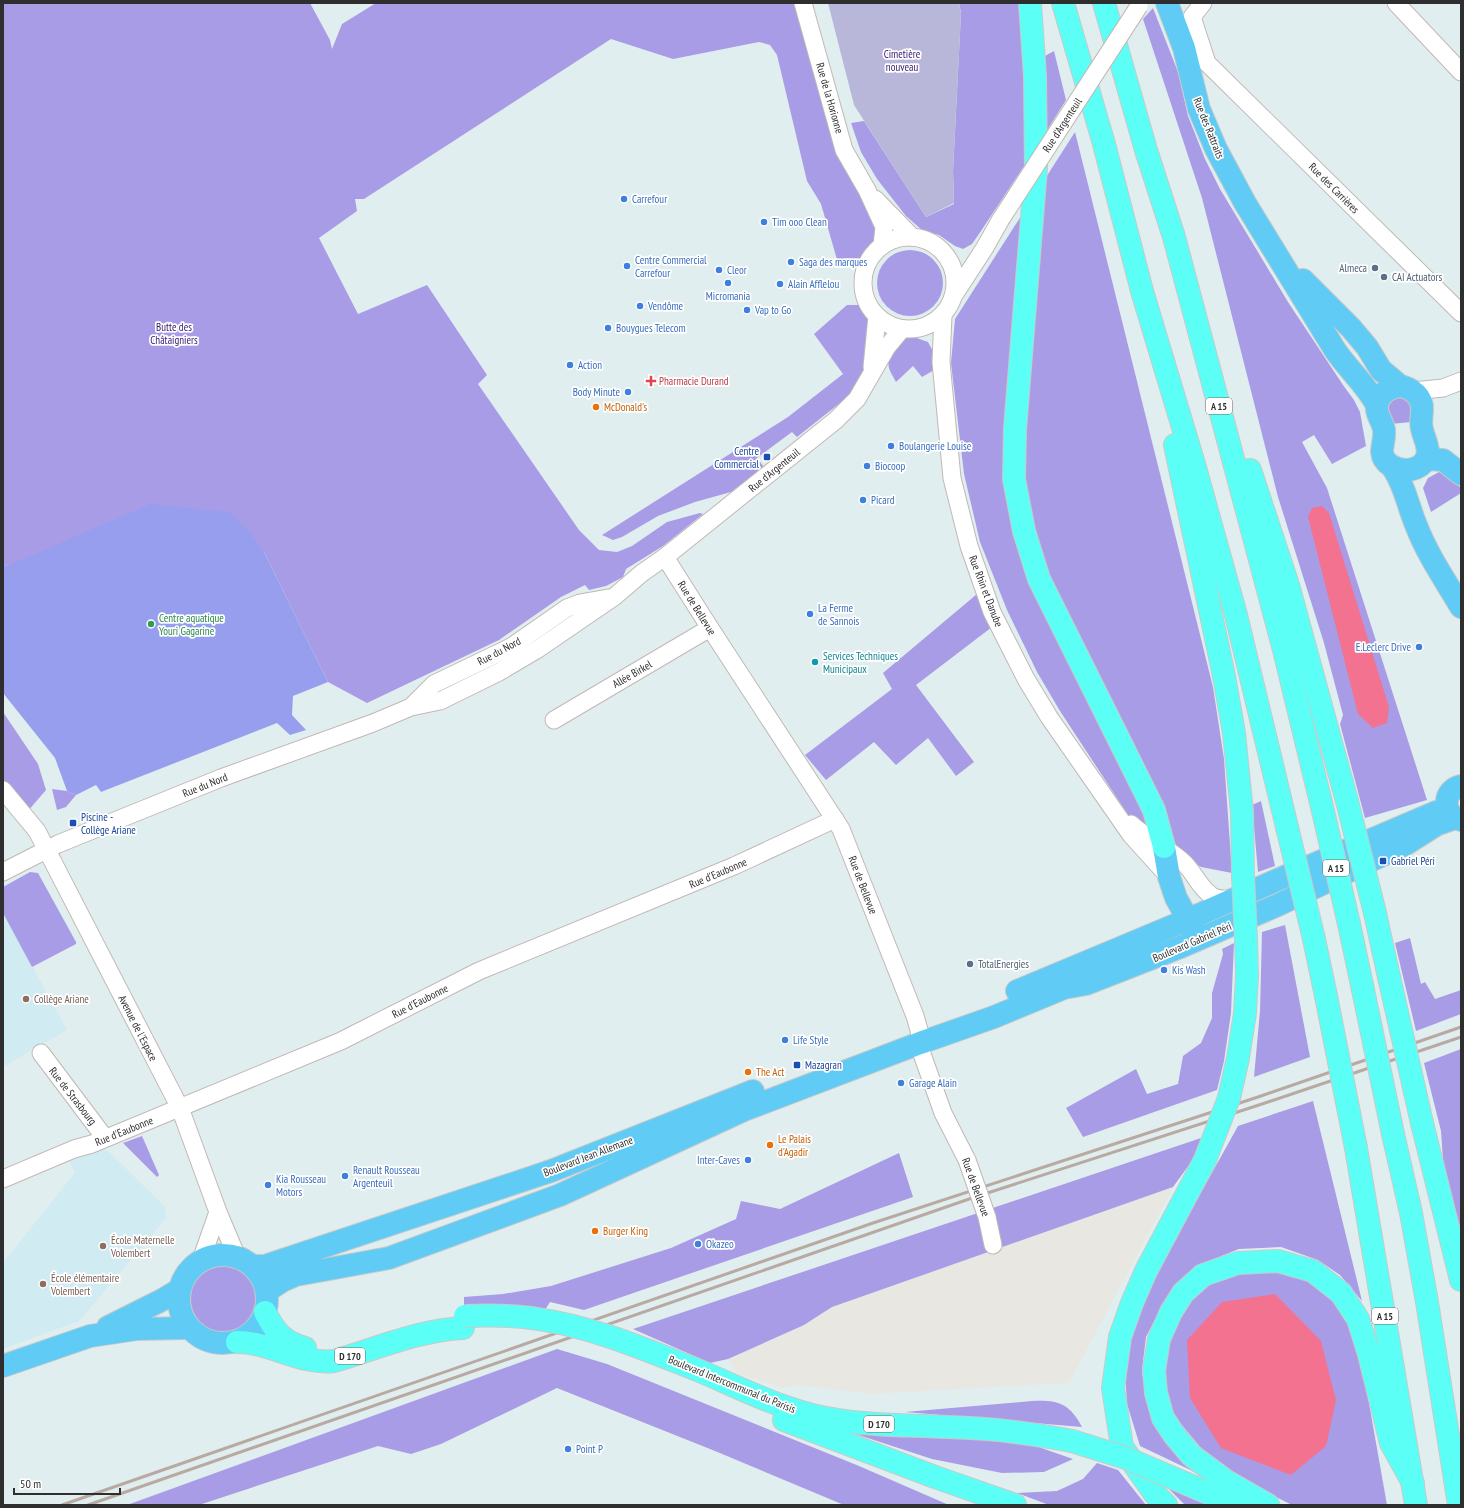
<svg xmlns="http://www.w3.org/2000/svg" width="1464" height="1508" viewBox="0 0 1464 1508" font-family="'PT Sans Narrow',sans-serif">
	<rect width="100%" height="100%" fill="#e1eeef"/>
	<polygon fill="#e8e7e1" points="1173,1187 1069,1383 872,1394 795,1385 782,1388 737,1373 728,1359 804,1325 832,1307"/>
	<g fill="#d0ebf1">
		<polygon points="3,913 67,1030 3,1067"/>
		<polygon points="99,1149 106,1150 113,1156 165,1207 166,1218 79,1321 3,1349 3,1263 75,1173 69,1160"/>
	</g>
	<g fill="#a99ce7">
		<path d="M3 3H310L330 40 332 49 342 24 376 3H798L876 216 879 239C868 255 862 272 838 263L821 204 807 181 777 55 770 45 759 42 673 59 611 39 364 199H355L357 211 319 238 358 314 427 285 487 375 478 384 579 530 599 550 617 552 632 546 667 522 700 513 703 514 663 546 626 569 623 577 606 586 589 590 585 585 561 597 499 640 367 703 328 682 264 552 7 566 3 565Z"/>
		<polygon points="959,3 1020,3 1030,157 981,231 972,244 963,249 955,246 939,235 922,230 906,216 877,179 861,152 851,123 864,121 926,217 954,204 953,171 961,13"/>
		<polygon points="1153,8 1178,72 1188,116 1205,159 1220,189 1288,302 1343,385 1354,400 1360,412 1366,446 1332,464 1314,435 1302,442 1327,488 1427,800 1365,818 1340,724 1343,715 1324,643 1278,497 1202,198 1143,19"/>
		<polygon points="1054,51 1066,100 1044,135 1043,57"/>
		<polygon points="1075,132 1213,687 1224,759 1232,873 1201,867 1132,821 1060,711 1037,672 1007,610 980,542 964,474 951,363 955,319"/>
		<circle cx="910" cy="283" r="33"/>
		<polygon points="847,305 860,305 867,312 873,330 870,351 863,372 854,389 845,399 797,437 792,432 757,458 764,467 731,492 695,502 658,516 622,537 613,540 602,535 788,417 843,374 814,334"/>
		<path d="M911 336 928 342 935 355 936 369 922 377 913 366 896 382C894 378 890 372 889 368 886 352 898 341 911 336Z"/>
		<polygon points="1400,397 1411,401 1412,422 1390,424 1387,407 1391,401"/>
		<path d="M1439 472C1448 476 1461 481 1461 493L1431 512 1423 488 1428 478Z"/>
		<polygon points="977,594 992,627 916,685 974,762 956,776 928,738 896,765 874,742 826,780 805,755 892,689 883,673"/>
		<polygon points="3,712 38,764 46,790 27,812 3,781"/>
		<polygon points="52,789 67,791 76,795 66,807 57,810"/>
		<polygon points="1261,801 1275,866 1258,872 1252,805"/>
		<polygon points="30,872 38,873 76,942 76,944 32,967 3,913 3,887"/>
		<polygon points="1285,925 1310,1057 1254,1077 1260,1011 1262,932"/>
		<polygon points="1410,938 1421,984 1425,982 1435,999 1461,990 1461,1014 1416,1031 1395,943"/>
		<polygon points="1234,943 1231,1013 1224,1061 1217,1090 1083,1137 1066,1108 1136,1069 1147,1094 1178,1084 1183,1056 1201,1043 1212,1018 1212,993 1223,954 1222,949"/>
		<polygon points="1461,1049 1461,1240 1443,1160 1441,1131 1424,1063"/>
		<polygon points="1313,1101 1362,1301 1340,1275 1318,1260 1281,1247 1239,1249 1199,1265 1161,1308 1146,1337 1142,1370 1146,1400 1156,1423 1201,1475 1140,1446 1127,1404 1125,1371 1128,1339 1155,1275 1238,1126"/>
		<polygon points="142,1136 159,1175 157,1177 123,1143"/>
		<polygon points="1201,1138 1192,1161 1173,1187 832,1307 804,1325 728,1359 710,1363 633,1329"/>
		<polygon points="899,1153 913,1197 584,1310 550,1302 543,1313 464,1310 464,1297 503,1294 551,1286 671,1248 736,1219 741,1201 780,1209"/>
		<circle cx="222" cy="1299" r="36"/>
		<polygon points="1269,1268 1298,1275 1327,1291 1341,1308 1358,1341 1387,1505 1292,1505 1234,1476 1201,1448 1175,1417 1164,1385 1166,1350 1175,1315 1201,1290 1229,1274"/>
		<polygon points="557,1349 607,1364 859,1466 949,1505 844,1505 715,1451 557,1388 441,1444 411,1454 378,1446 199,1505 127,1505"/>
		<path d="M1032 1401C1058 1400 1069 1403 1082 1427L905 1412Z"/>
		<polygon points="834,1427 1030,1444 1073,1459 1044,1472 1002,1473 932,1459"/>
		<polygon points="1097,1463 1118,1470 1146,1505 1049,1505 1017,1493 1057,1491 1083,1479"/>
		<polygon points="1163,1483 1219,1505 1185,1505"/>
	</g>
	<polygon fill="#b8b7da" points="828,3 959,3 961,13 953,171 954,203 926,217 854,105"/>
	<polygon fill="#989eee" points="150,504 229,512 249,531 264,552 328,682 293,696 292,715 306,730 290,735 277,723 101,792 96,785 76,795 67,791 55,758 3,693 3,565 7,566"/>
	<g fill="#f3728f">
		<polygon points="1322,506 1329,513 1389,707 1387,723 1373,728 1358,714 1308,517 1312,508"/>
		<polygon points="1275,1294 1321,1341 1336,1400 1326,1446 1291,1475 1221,1448 1190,1398 1187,1340 1222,1302"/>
	</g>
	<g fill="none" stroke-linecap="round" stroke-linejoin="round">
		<g stroke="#c1b8b4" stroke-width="19">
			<g id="minor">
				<polyline points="803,3 844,150 867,190 884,227 882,246"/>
				<polyline points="1203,3 1192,17 1207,63 1461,313"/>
				<polyline points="1396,3 1461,72"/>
				<polyline points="875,199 912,237"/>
				<circle cx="909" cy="283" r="46"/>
				<polyline points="954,295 984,249 1001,219"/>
				<polyline points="943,315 941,362 952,478 969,546 992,612 1026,679 1049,717 1131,835 1169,877"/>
				<polyline points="872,367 877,316"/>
				<polyline points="1413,391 1443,388 1461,381"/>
				<polyline points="665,557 710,628 841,829 915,1016 919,1030 922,1054 943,1113 967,1160"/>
				<polyline points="411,707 434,684 511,647 567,608 580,603 608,598"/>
				<polyline points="554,720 710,628"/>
				<polyline points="3,790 37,831 180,1108 218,1212 237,1257"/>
				<path d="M1131 824C1146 838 1166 847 1182 861 1194 871 1199 888 1212 896 1218 900 1226 899 1233 899"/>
				<polyline points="3,872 58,844 221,778 373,723 411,707 440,701 499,672 538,649 614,597 642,573 665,557 836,420 857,399 887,347 902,329"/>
				<polyline points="41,1053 105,1138"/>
				<polyline points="3,1179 74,1149 92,1144 341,1041 479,971 734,866 835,819"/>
				<polyline points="987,1217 993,1245"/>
				<polyline points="201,1260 218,1212"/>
			</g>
		</g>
		<g stroke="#c9c9c9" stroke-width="24">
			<g id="major">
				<path d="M1167 3 1184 48 1199 109 1216 149 1245 203 1335 350C1348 369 1366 385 1377 405"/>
				<polyline points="1303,280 1351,328 1367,347 1381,370 1400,386"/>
				<path d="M1400 386C1412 388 1423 397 1422 410 1422 417 1420 422 1422 429 1423 435 1426 440 1427 446 1431 460 1420 469 1407 470 1396 470 1383 464 1382 452 1382 445 1385 438 1384 430 1383 423 1378 417 1377 410 1375 397 1388 387 1400 386Z"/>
				<polyline points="1426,459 1443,460 1461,474"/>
				<path d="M1393 468C1405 486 1408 506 1416 525 1427 554 1445 580 1461 607"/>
				<path d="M1461 786C1442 790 1442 816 1461 820"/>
				<polyline points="1164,847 1169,877 1176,898 1195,932"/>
				<polyline points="1017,991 1187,920 1277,880 1436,812"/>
				<circle cx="223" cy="1299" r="44"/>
				<polyline points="253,1266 265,1266 551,1171 753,1091"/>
				<polyline points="267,1291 282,1281 296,1275 389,1258 560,1195 744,1110 920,1043 994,1017 1064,988 1086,984 1183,946 1278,905 1406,844 1436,825 1455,818"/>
				<polyline points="108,1327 162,1300 179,1290"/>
				<polyline points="3,1366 90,1336 137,1329 189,1328"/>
			</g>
		</g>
		<g stroke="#c9c9c9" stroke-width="24">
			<g id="highway">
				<polyline points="1030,3 1035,76 1036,168 1015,429 1014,479 1024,531 1039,579 1154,810 1164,847"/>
				<polyline points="1063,3 1104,144 1142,291 1194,464 1236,615 1287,827"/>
				<polyline points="1104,3 1146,150 1174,237 1284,650 1323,811"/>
				<polyline points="1175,445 1224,676 1234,733 1242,812 1243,876"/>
				<polyline points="1250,470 1288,585 1347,801"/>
				<polyline points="1375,913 1389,977"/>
				<polyline points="1349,924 1362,985"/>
				<polyline points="1314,939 1326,996"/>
				<polyline points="1238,1058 1245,1013 1247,976 1246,939"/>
				<polyline points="1422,1123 1461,1280"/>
				<polyline points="1393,1134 1411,1213 1427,1302 1459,1505"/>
				<polyline points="1356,1148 1416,1505"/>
				<path d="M265 1312C275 1332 283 1342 305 1348"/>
				<path d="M237 1342C271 1342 300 1365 334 1361 376 1349 419 1330 463 1328"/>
				<path d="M695 1369C741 1388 787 1413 837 1420 874 1426 911 1425 948 1427 990 1428 1031 1433 1072 1441"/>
				<polyline points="784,1420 935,1477 1015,1505"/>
				<polyline points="1187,1484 1236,1505"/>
				<polyline points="1166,1505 1155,1494 1122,1447 1113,1388 1120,1337 1132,1303 1146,1271 1205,1160"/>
				<polyline points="1268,1505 1226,1481 1191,1455 1175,1436 1163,1418 1156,1393 1154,1370 1159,1339 1171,1312 1183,1293 1203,1275 1238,1263 1278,1261 1313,1271 1341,1293 1358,1319 1369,1354 1391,1443 1413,1483"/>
			</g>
		</g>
		<use href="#minor" stroke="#fff" stroke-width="17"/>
		<use href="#major" stroke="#60ccf5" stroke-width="22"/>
		<use href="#highway" stroke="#5cfff6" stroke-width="22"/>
		<g stroke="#b8aaa2" stroke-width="3">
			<polyline points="62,1505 873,1223 1258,1097 1461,1027"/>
			<polyline points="88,1505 972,1198 1259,1105 1461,1037"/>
		</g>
		<g stroke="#c1b8b4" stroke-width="19" stroke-linecap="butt">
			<g id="minor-bridge">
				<polyline points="1001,219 1139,6"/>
				<polyline points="967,1160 987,1217"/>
			</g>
		</g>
		<g stroke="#c9c9c9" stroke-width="24" stroke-linecap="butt">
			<g id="highway-bridge">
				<polyline points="1347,801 1375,913"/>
				<polyline points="1323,811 1349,924"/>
				<polyline points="1287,827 1314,939"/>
				<polyline points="1243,876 1246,939"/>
				<polyline points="1389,977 1422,1123"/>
				<polyline points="1362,985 1393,1134"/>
				<polyline points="1326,996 1356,1148"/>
				<polyline points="1205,1160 1229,1098 1238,1058"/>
				<path d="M465 1316C490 1315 514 1315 538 1319 593 1327 644 1349 695 1369"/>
				<polyline points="1072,1441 1126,1458 1187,1484"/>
			</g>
		</g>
		<use href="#minor-bridge" stroke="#fff" stroke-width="17"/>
		<use href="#highway-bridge" stroke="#5cfff6" stroke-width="22"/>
	</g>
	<g fill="#3f7fe0" stroke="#fff" stroke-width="1.5">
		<circle cx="624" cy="199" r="4"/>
		<circle cx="764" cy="222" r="4"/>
		<circle cx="791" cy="262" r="4"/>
		<circle cx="627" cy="266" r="4"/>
		<circle cx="719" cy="270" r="4"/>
		<circle cx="728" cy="283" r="4"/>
		<circle cx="780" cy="284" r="4"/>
		<circle cx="640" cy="306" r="4"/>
		<circle cx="747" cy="310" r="4"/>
		<circle cx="608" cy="328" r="4"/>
		<circle cx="570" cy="365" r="4"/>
		<circle cx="628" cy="392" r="4"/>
		<circle cx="891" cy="446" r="4"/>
		<circle cx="867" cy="466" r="4"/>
		<circle cx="863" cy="500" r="4"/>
		<circle cx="810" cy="614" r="4"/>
		<circle cx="1419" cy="647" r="4"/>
		<circle cx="1164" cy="970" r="4"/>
		<circle cx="785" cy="1040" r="4"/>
		<circle cx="901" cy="1083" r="4"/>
		<circle cx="748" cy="1160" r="4"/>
		<circle cx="345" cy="1176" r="4"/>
		<circle cx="268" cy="1185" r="4"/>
		<circle cx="698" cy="1244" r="4"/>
		<circle cx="568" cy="1449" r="4"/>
	</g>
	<g fill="#5c6f8a" stroke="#fff" stroke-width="1.5">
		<circle cx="1375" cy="268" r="4"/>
		<circle cx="1384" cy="277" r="4"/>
		<circle cx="970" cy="964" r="4"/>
	</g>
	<path fill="#e0444e" stroke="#fff" stroke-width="1.5" d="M649 375h4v4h4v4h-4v4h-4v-4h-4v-4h4z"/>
	<g fill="#e8710a" stroke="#fff" stroke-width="1.5">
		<circle cx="596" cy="407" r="4"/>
		<circle cx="748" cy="1072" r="4"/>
		<circle cx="770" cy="1145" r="4"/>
		<circle cx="595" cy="1231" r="4"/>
	</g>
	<g fill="#1a4fb4" stroke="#fff" stroke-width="1.5">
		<rect x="763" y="453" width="8" height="8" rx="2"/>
		<rect x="69" y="819" width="8" height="8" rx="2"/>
		<rect x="1379" y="857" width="8" height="8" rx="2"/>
		<rect x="793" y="1061" width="8" height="8" rx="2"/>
	</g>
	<circle fill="#2e9e5b" stroke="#fff" stroke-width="1.5" cx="151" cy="624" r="4"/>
	<circle fill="#0f9aa8" stroke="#fff" stroke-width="1.5" cx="815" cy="662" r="4"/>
	<g fill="#8d6e63" stroke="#fff" stroke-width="1.5">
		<circle cx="26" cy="999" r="4"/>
		<circle cx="103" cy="1246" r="4"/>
		<circle cx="43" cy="1284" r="4"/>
	</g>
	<g text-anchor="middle" stroke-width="3.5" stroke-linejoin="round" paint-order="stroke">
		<g fill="#fff" stroke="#6d6d6d" stroke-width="1">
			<rect x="1206" y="398" width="26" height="16" rx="3"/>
			<rect x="1323" y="860" width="26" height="16" rx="3"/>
			<rect x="1372" y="1308" width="26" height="16" rx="3"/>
			<rect x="335" y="1348" width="30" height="16" rx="3"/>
			<rect x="864" y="1416" width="30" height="16" rx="3"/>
		</g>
		<g font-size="10" font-weight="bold" fill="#2e2e2e">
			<text x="1219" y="410">A 15</text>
			<text x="1336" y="872">A 15</text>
			<text x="1385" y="1320">A 15</text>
			<text x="350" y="1360">D 170</text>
			<text x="879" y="1428">D 170</text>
		</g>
		<g font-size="11" fill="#331970" stroke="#fff">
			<text x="902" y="58">Cimetière<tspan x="902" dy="13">nouveau</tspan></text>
			<text x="174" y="331">Butte des<tspan x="174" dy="13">Châtaigniers</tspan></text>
		</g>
		<g font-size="11" fill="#2e2e2e" stroke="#fff">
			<text transform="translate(830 98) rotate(74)" y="4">Rue de la Horionne</text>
			<text transform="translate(1062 125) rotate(-57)" y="4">Rue d'Argenteuil</text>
			<text transform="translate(1209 128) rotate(68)" y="4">Rue des Rattraits</text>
			<text transform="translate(1334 188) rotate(45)" y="4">Rue des Carrières</text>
			<text transform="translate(774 470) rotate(-39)" y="4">Rue d'Argenteuil</text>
			<text transform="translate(986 591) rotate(69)" y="4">Rue Rhin et Danube</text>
			<text transform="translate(697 608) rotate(58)" y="4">Rue de Bellevue</text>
			<text transform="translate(499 651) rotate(-28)" y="4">Rue du Nord</text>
			<text transform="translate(632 674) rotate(-30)" y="4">Allée Birkel</text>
			<text transform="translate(205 785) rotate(-22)" y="4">Rue du Nord</text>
			<text transform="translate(718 873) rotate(-23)" y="4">Rue d'Eaubonne</text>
			<text transform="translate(863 885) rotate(69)" y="4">Rue de Bellevue</text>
			<text transform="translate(1192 942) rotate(-23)" y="4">Boulevard Gabriel Péri</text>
			<text transform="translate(420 1001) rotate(-27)" y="4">Rue d'Eaubonne</text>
			<text transform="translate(138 1028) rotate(63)" y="4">Avenue de l'Espace</text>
			<text transform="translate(73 1096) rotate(52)" y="4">Rue de Strasbourg</text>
			<text transform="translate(124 1131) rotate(-22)" y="4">Rue d'Eaubonne</text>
			<text transform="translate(588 1156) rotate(-21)" y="4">Boulevard Jean Allemane</text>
			<text transform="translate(976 1187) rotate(70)" y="4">Rue de Bellevue</text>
			<text transform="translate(732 1384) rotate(22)" y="4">Boulevard Intercommunal du Parisis</text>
		</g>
		<g font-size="11" fill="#366cbe" stroke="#fff" text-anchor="start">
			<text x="632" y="203">Carrefour</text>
			<text x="772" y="226">Tim ooo Clean</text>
			<text x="635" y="264">Centre Commercial<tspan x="635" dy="13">Carrefour</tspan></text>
			<text x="799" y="266">Saga des marques</text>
			<text x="727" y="274">Cleor</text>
			<text x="788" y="288">Alain Afflelou</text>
			<text x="728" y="300" text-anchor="middle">Micromania</text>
			<text x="648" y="310">Vendôme</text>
			<text x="755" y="314">Vap to Go</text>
			<text x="616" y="332">Bouygues Telecom</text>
			<text x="578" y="369">Action</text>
			<text x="620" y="396" text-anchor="end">Body Minute</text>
			<text x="899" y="450">Boulangerie Louise</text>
			<text x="875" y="470">Biocoop</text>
			<text x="871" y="504">Picard</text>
			<text x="818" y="612">La Ferme<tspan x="818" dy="13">de Sannois</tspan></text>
			<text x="1411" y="651" text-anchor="end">E.Leclerc Drive</text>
			<text x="1172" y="974">Kis Wash</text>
			<text x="793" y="1044">Life Style</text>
			<text x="909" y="1087">Garage Alain</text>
			<text x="740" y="1164" text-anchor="end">Inter-Caves</text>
			<text x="353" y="1174">Renault Rousseau<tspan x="353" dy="13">Argenteuil</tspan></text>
			<text x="276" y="1183">Kia Rousseau<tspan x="276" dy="13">Motors</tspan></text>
			<text x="706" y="1248">Okazeo</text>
			<text x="576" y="1453">Point P</text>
		</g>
		<g font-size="11" fill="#4e5e75" stroke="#fff" text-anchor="start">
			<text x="1367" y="272" text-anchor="end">Almeca</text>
			<text x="1392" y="281">CAI Actuators</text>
			<text x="978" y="968">TotalEnergies</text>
		</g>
		<g font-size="11" fill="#be3a42" stroke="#fff" text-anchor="start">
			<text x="659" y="385">Pharmacie Durand</text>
		</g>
		<g font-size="11" fill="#c56008" stroke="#fff" text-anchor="start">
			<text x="604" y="411">McDonald's</text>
			<text x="756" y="1076">The Act</text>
			<text x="778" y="1143">Le Palais<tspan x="778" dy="13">d'Agadir</tspan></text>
			<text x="603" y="1235">Burger King</text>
		</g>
		<g font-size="11" fill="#164399" stroke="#fff" text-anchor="start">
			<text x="759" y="455" text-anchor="end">Centre<tspan x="759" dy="13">Commercial</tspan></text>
			<text x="81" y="821">Piscine -<tspan x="81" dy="13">Collège Ariane</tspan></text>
			<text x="1391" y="865">Gabriel Péri</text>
			<text x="805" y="1069">Mazagran</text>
		</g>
		<g font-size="11" fill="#27864d" stroke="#fff" text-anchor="start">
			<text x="159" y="622">Centre aquatique<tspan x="159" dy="13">Youri Gagarine</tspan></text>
		</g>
		<g font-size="11" fill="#0d838f" stroke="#fff" text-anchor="start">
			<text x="823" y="660">Services Techniques<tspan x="823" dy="13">Municipaux</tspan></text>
		</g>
		<g font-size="11" fill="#785e54" stroke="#fff" text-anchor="start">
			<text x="34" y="1003">Collège Ariane</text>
			<text x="111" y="1244">École Maternelle<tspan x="111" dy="13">Volembert</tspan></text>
			<text x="51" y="1282">École élémentaire<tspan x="51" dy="13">Volembert</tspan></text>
		</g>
	</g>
	<rect width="1464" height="1508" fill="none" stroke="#2e2e2e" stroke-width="8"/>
	<path d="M14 1488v6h106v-6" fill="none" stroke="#2e2e2e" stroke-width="2"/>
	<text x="20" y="1488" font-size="12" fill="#2e2e2e" stroke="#ffffff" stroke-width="3" paint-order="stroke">50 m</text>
</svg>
